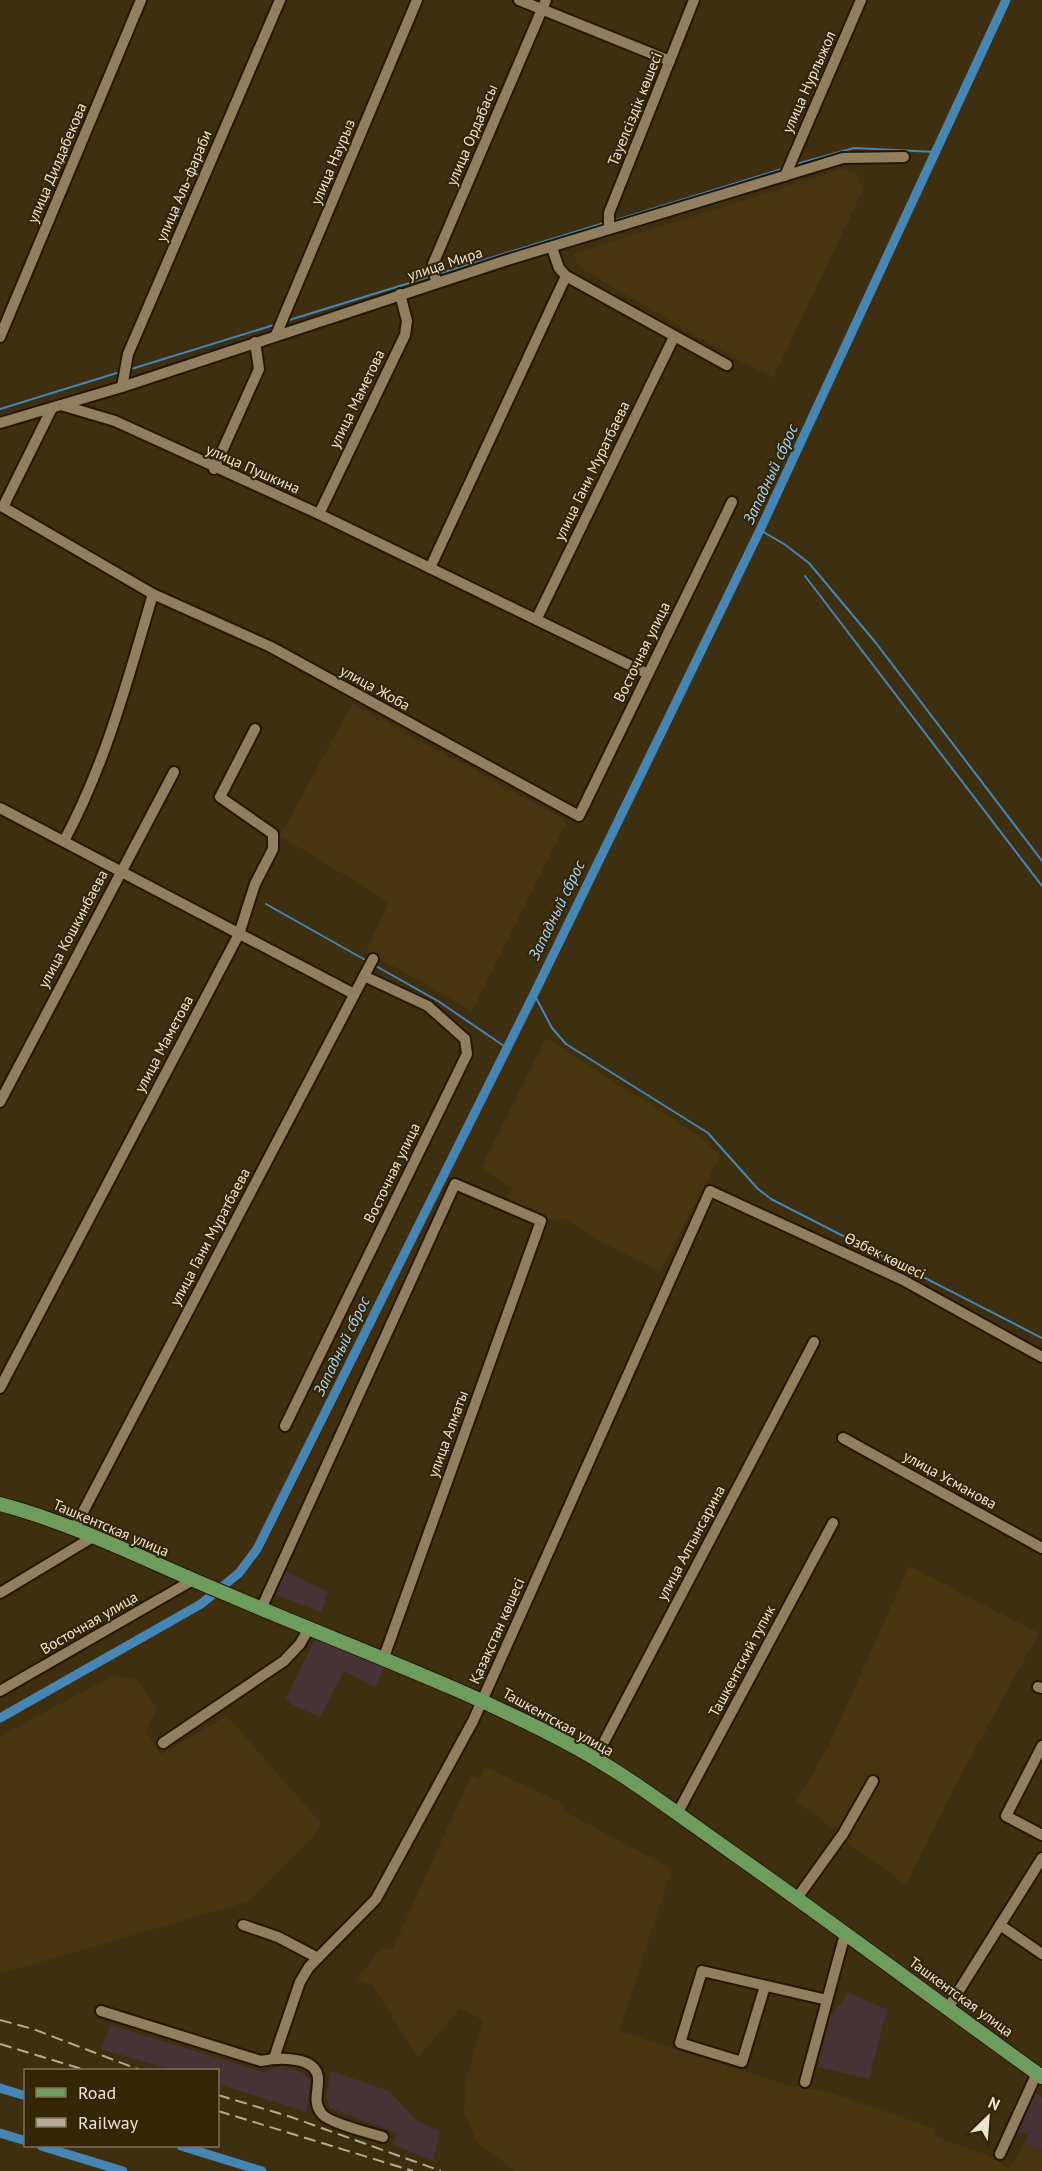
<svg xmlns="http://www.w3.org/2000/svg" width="1042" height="2171" viewBox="0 0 1042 2171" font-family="'PT Sans',sans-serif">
	<rect width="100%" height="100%" fill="#3e2f11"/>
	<g fill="#473335">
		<polygon points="282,1570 328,1592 321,1612 272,1593"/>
		<polygon points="316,1636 385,1666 375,1687 344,1671 320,1717 294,1706 286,1698"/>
		<polygon points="849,1992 887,2010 869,2079 818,2067 830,2017"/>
		<polygon points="110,2025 263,2072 282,2066 303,2073 310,2080 307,2112 218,2084 218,2070 172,2070 101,2049"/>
		<polygon points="331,2071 389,2091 418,2122 440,2131 433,2161 392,2144 397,2133 330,2108 326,2097"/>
		<polygon points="1035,2092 1042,2097 1042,2152 1024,2143 1028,2134 1018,2132"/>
	</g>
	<g fill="#48340e">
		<polygon points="843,169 857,173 863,190 773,378 736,359 580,268 573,254"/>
		<polygon points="352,704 567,821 472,1011 366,951 389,902 280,836"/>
		<polygon points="546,1038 702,1138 720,1156 660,1271 596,1239 566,1219 552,1220 506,1197 512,1188 481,1168"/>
		<polygon points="909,1566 1039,1633 956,1784 906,1885 845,1841 880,1778 871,1773 837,1831 796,1802 829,1745"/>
		<polygon points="112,1676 137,1678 157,1708 146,1731 161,1754 227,1716 321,1823 311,1839 250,1901 0,1974 0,1736"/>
		<polygon points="485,1767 565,1804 562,1810 672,1869 619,2031 791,2086 825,2091 936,2129 934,2136 990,2156 1009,2169 1024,2143 1042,2152 1042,2171 515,2171 477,2143 464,2112 466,2080 483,2020 460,2009 418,2057 372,1985 357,1979 382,1947 392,1950 471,1776 479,1780"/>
	</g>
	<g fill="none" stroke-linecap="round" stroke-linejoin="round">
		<g stroke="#4686b5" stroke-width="2">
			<polyline points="793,165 854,148 935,152"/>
			<polyline points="613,221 785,168"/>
			<polyline points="438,274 604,223"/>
			<polyline points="286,321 432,276"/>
			<polyline points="128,370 277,324"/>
			<polyline points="0,409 120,372"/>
			<polyline points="760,530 784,544 809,563 876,643 1042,861"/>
			<polyline points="805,576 1042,886"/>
			<polyline points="266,904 367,961"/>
			<polyline points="374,965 438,1001 507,1048"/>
			<polyline points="534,994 552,1028 566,1044 708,1133 758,1189 771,1199 1042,1338"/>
		</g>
		<g stroke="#4686b5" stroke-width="9">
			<polyline points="0,1718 201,1604 239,1573 257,1549 534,994 760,530 1006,0"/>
			<polyline points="0,2088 26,2096"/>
			<polyline points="0,2133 26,2141"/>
			<polyline points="41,2146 123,2171"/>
			<polyline points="181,2146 262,2171"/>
		</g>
		<g stroke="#251600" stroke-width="14">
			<g id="minor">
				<polyline points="519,0 670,61"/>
				<polyline points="785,176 861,0"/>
				<polyline points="609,229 609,213 694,0"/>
				<polyline points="552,248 559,268 566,276 727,365"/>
				<polyline points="436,283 433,264 546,0"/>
				<polyline points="276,335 417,0"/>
				<polyline points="0,337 141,0"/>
				<polyline points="122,387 128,354 280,0"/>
				<polyline points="61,405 115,421 319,514 648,674"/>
				<polyline points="52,408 3,507 153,594 271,647 579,816 732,502"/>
				<polyline points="0,423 122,387 504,261 843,158 904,157"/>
				<polyline points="214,469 259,369 255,342"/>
				<polyline points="319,514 405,335 407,321 400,294"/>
				<polyline points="430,568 566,276"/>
				<polyline points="537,618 674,337"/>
				<polyline points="0,808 354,994"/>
				<path d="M64 841C106 763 128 679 153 594"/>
				<polyline points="0,1102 174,772"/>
				<polyline points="0,1388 239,934 255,884 273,849 273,834 220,797 255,729"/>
				<polyline points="285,1426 467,1054 465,1039 428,1006 364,976"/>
				<polyline points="843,1438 1042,1548"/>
				<polyline points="74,1529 373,959"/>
				<polyline points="0,1593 93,1537"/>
				<polyline points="261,1609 455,1184 541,1221 384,1657"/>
				<polyline points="1038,1687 1042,1688"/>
				<polyline points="0,1691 193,1580"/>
				<polyline points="163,1743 284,1661 300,1644 309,1628"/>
				<polyline points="1042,1746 1006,1816 1042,1835"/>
				<polyline points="595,1759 814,1342"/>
				<polyline points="677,1814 833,1523"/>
				<polyline points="797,1898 843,1834 873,1781"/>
				<polyline points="243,1925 278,1937 318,1958"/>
				<polyline points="1000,1925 1042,1954"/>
				<polyline points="765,1986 742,2062 680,2043 702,1971 827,2000"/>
				<polyline points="948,2008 1042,1858"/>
				<path d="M101 2011 261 2061C276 2058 316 2055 318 2078 319 2091 312 2102 322 2114 329 2123 370 2133 383 2137"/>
				<polyline points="274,2058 300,1982 309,1967 376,1899 473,1721 710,1191 903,1280 1042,1357"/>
				<polyline points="805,2082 845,1934"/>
				<polyline points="1000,2154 1037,2073"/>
			</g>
		</g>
		<g stroke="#251600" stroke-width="16">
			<path id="major" d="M0 1504C79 1525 153 1564 229 1595 345 1645 464 1687 575 1747 630 1777 680 1816 730 1851 835 1925 938 2002 1042 2077"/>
		</g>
		<use href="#minor" stroke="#917f60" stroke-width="10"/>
		<use href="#major" stroke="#6e9c5d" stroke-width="14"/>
		<g stroke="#b6ab97" stroke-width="2" stroke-dasharray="12 6" stroke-linecap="butt">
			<polyline points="0,2020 33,2029 140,2070"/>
			<polyline points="0,2044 85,2070"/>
			<polyline points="218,2095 291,2117 441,2171"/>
			<polyline points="218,2111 413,2171"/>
		</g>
	</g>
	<g text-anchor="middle" stroke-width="4.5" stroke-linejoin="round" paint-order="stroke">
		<g font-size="15" fill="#ede3d3" stroke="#342506">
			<text transform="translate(809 82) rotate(-66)" y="5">улица Нурлыжол</text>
			<text transform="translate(635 109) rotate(-68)" y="5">Тауелсіздік көшесі</text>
			<text transform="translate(472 135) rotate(-67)" y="5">улица Ордабасы</text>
			<text transform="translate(333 162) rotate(-67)" y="5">улица Наурыз</text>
			<text transform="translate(57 163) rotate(-67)" y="5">улица Дилдабекова</text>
			<text transform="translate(184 186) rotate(-67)" y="5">улица Аль-фараби</text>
			<text transform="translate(445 264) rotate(-18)" y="5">улица Мира</text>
			<text transform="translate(357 399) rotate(-64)" y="5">улица Маметова</text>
			<text transform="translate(253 469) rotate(24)" y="5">улица Пушкина</text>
			<text transform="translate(592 471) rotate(-64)" y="5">улица Гани Муратбаева</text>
			<text transform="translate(642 652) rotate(-64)" y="5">Восточная улица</text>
			<text transform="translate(375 688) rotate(29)" y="5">улица Жоба</text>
			<text transform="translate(73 929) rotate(-62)" y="5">улица Кошкинбаева</text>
			<text transform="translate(164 1044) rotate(-62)" y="5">улица Маметова</text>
			<text transform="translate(392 1173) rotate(-64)" y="5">Восточная улица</text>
			<text transform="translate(210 1237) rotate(-62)" y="5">улица Гани Муратбаева</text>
			<text transform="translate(885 1256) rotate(26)" y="5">Өзбек көшесі</text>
			<text transform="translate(448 1434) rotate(-70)" y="5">улица Алматы</text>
			<text transform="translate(950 1480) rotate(29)" y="5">улица Усманова</text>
			<text transform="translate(111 1528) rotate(23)" y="5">Ташкентская улица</text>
			<text transform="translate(691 1543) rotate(-62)" y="5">улица Алтынсарина</text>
			<text transform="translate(89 1623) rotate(-30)" y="5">Восточная улица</text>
			<text transform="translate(497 1631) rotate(-66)" y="5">Қазақстан көшесі</text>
			<text transform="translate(742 1661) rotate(-62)" y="5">Ташкентский тупик</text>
			<text transform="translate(558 1722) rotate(29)" y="5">Ташкентская улица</text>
			<text transform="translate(961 1997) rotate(36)" y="5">Ташкентская улица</text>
		</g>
		<g font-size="16" font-style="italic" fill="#a4d7fe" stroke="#342506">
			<text transform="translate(770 474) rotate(-65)" y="6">Западный сброс</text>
			<text transform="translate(556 910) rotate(-64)" y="6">Западный сброс</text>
			<text transform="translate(341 1346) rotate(-64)" y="6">Западный сброс</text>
		</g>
	</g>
	<rect x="24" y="2069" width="195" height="78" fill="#342506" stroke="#7e7158" stroke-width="1.5"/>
	<rect x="36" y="2088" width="30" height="9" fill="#6e9c5d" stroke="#7e7158" stroke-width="1.5"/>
	<text x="78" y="2099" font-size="18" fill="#ede3d3">Road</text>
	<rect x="36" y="2118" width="30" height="9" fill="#b6ab97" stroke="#7e7158" stroke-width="1.5"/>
	<text x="78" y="2129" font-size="18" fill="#ede3d3">Railway</text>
	<g transform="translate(988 2117) rotate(25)" stroke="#342506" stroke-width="4.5" paint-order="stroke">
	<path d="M0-4.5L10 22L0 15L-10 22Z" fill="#ede3d3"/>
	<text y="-9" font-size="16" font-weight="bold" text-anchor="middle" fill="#ede3d3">N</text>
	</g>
</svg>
